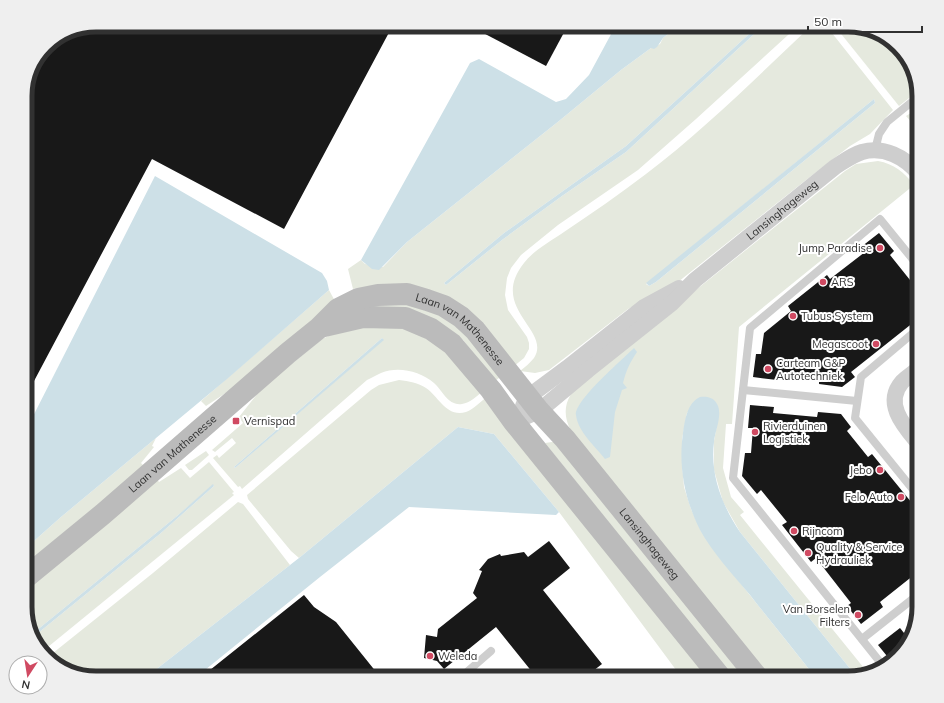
<svg xmlns="http://www.w3.org/2000/svg" width="944" height="703" viewBox="0 0 944 703" font-family="Mulish,sans-serif">
	<rect width="100%" height="100%" fill="#fff"/>
	<g fill="#e5e9de" fill-rule="evenodd">
		<polygon points="679,25 759,25 626,146 504,233 444,283 446,285 502,240 562,196 626,152 764,25 799,25 696,119 638,170 558,225 521,255 511,268 507,278 505,295 508,310 527,337 529,343 529,349 524,358 513,367 474,320 357,288 353,289 348,269 361,260 365,264 383,267 407,242 559,121 621,70 651,48 660,44 663,38"/>
		<path d="M812 25H825L828 28 893 110 870 134 850 146 806 180 678 282 628 309 549 370 535 373 520 371C525 367 530 363 534 358 552 330 488 308 524 263 534 250 551 241 564 232 592 213 620 194 646 174 705 129 758 76 812 25ZM874 99 875 103 656 282 649 286 646 284Z"/>
		<polygon points="834,25 848,25 891,40 912,64 918,91 899,106"/>
		<polygon points="919,108 919,131 906,116"/>
		<path d="M878 161C894 164 904 172 914 185L739 327 732 424H726L723 468 731 497 744 512 740 515 868 673 856 676 740 532 723 502 714 470V441L719 414 713 400 704 397 687 413 682 439V464L684 487 691 509 701 531 721 559 816 678H769L571 431C560 410 567 395 583 380L845 171 856 164Z"/>
		<polygon points="329,290 336,303 244,381 206,406 201,401"/>
		<polygon points="413,303 442,313 472,336 503,375 495,381 463,340 361,305"/>
		<path d="M374 325 410 329 442 345 483 391C477 396 470 403 462 404 448 406 443 391 434 383 420 371 398 366 381 373 376 375 372 378 367 380L242 489 240 486 238 487 213 458 217 455 219 458 236 443 232 438 215 452 212 450 243 423 239 417 262 388 322 339 337 332ZM382 338 383 340 235 468 234 467Z"/>
		<path d="M399 380C409 381 418 383 426 388 439 397 447 418 466 412 474 409 481 401 488 396L715 678H682L559 512 494 434 458 427 299 558 291 551 248 499 247 495 371 390 379 385Z"/>
		<polygon points="156,438 152,446 154,447 141,463 144,466 25,568 25,549 61,517"/>
		<polygon points="559,441 744,678 733,678 545,443"/>
		<polygon points="206,451 209,455 192,470 189,470 185,465"/>
		<polygon points="209,462 234,492 232,493 234,495 43,651 32,638 161,533 214,486 213,485 177,516 31,635 25,612 25,585 156,478 159,482 181,468 190,478"/>
		<polygon points="238,502 243,504 290,565 145,678 96,678 53,663 48,657 153,573"/>
	</g>
	<g fill="#cde0e7">
		<polygon points="616,25 679,25 663,38 657,47 654,49 651,48 621,70 559,121 407,242 379,270 372,269 361,260 470,63 479,59 556,102 566,99 589,75"/>
		<polygon points="759,25 764,25 626,152 562,196 502,240 446,285 444,283 504,233 626,146"/>
		<polygon points="874,99 875,103 656,282 649,286 646,283"/>
		<polygon points="155,176 322,273 327,281 329,290 227,379 61,517 25,549 25,432"/>
		<polygon points="382,338 384,340 235,468 234,467"/>
		<path d="M634 348 637 352C630 362 626 371 623 383L627 388 622 390 615 412 610 457 605 459C595 446 578 432 576 415 574 401 622 360 634 348Z"/>
		<path d="M700 397C708 396 715 398 718 406 722 417 715 431 714 442 710 475 722 505 740 532L856 676 848 678H816C794 650 772 623 750 595 734 576 712 552 700 530 685 500 678 467 683 433 685 420 687 403 700 397Z"/>
		<polygon points="458,427 494,434 559,512 556,515 409,507 320,577 205,670 205,678 145,678 299,558"/>
		<polygon points="213,484 214,486 161,533 32,638 31,635 177,516"/>
	</g>
	<g fill="#181818">
		<polygon points="96,25 393,25 284,229 152,159 25,398 25,91 32,64 49,43"/>
		<polygon points="468,25 568,25 546,66"/>
		<polygon points="879,233 894,251 890,255 910,280 919,273 919,318 851,372 855,377 842,387 819,384 819,379 777,374 777,380 753,377 756,354 761,354 764,333 791,311 788,306 827,275 830,279 865,252 861,247"/>
		<polygon points="750,405 774,407 773,413 817,417 818,412 841,414 851,427 847,431 868,457 872,454 916,508 911,511 919,521 919,571 880,602 883,607 861,624 847,606 851,603 816,558 811,562 782,525 787,522 761,490 757,494 742,476 745,453 751,453 753,428 748,428"/>
		<polygon points="549,541 570,568 543,590 602,664 584,678 537,678 496,627 444,669 437,661 424,658 426,635 437,637 438,629 477,598 473,593 482,571 479,570 488,559 500,554 501,556 524,552 528,557"/>
		<polygon points="304,595 314,607 336,622 381,678 200,678"/>
		<polygon points="900,628 908,638 904,650 891,661 878,645"/>
	</g>
	<g fill="none" stroke-linecap="round" stroke-linejoin="round">
		<g stroke="#cecece" stroke-width="8">
			<polyline points="875,150 879,134 887,122 919,96"/>
			<polyline points="919,328 861,377 855,418 919,497"/>
			<polyline points="743,390 857,401"/>
			<polyline points="862,639 919,594"/>
			<polyline points="884,667 733,478 750,328 880,219 919,267"/>
			<polyline points="460,678 491,651"/>
		</g>
		<g stroke="#cecece" stroke-width="16">
			<path d="M919 368C914 373 907 377 902 382 883 404 905 427 919 444"/>
			<polyline points="523,406 528,397 567,368 644,307 679,288"/>
			<path id="s1" d="M514 422 539 411 588 370 671 304 695 280 835 167C843 162 852 155 862 152 884 146 905 157 919 174"/>
		</g>
		<g stroke="#bbb" stroke-width="22">
			<polyline points="324,326 363,317 405,318 431,329 452,344 491,390 514,422 721,678"/>
			<path id="s2" d="M25 578 103 514 288 353 319 328 338 309 358 299 378 295 407 294 427 300 444 306 461 317 475 330 539 411 565 439 758 678"/>
		</g>
	</g>
	<g fill="#d04a62" stroke="#fff" stroke-width="1.5">
		<circle cx="880" cy="248" r="4"/>
		<circle cx="823" cy="282" r="4"/>
		<circle cx="793" cy="316" r="4"/>
		<circle cx="876" cy="344" r="4"/>
		<circle cx="768" cy="369" r="4"/>
		<rect x="232" y="417" width="8" height="8" rx="2"/>
		<circle cx="755" cy="432" r="4"/>
		<circle cx="880" cy="470" r="4"/>
		<circle cx="901" cy="497" r="4"/>
		<circle cx="794" cy="531" r="4"/>
		<circle cx="808" cy="553" r="4"/>
		<circle cx="858" cy="615" r="4"/>
		<circle cx="430" cy="656" r="4"/>
	</g>
	<g text-anchor="middle" stroke-width="4" stroke-linejoin="round" paint-order="stroke">
		<g font-size="11" fill="#313131" stroke="#fff">
			<text dy="4" stroke="none"><textPath href="#s1" startOffset="343">Lansinghageweg</textPath></text>
			<text dy="4" stroke="none"><textPath href="#s2" startOffset="550">Laan van Mathenesse</textPath></text>
			<text dy="4" stroke="none"><textPath href="#s2" startOffset="193">Laan van Mathenesse</textPath></text>
			<text dy="4" stroke="none"><textPath href="#s2" startOffset="839">Lansinghageweg</textPath></text>
		</g>
		<g font-size="11" fill="#313131" stroke="#fff" text-anchor="start">
			<text x="872" y="252" text-anchor="end">Jump Paradise</text>
			<text x="831" y="286">ARS</text>
			<text x="801" y="320">Tubus System</text>
			<text x="868" y="348" text-anchor="end">Megascoot</text>
			<text x="776" y="367">Carteam G&amp;P<tspan x="776" dy="13">Autotechniek</tspan></text>
			<text x="244" y="425">Vernispad</text>
			<text x="763" y="430">Rivierduinen<tspan x="763" dy="13">Logistiek</tspan></text>
			<text x="872" y="474" text-anchor="end">Jebo</text>
			<text x="893" y="501" text-anchor="end">Felo Auto</text>
			<text x="802" y="535">Rijncom</text>
			<text x="816" y="551">Quality &amp; Service<tspan x="816" dy="13">Hydrauliek</tspan></text>
			<text x="850" y="613" text-anchor="end">Van Borselen<tspan x="850" dy="13">Filters</tspan></text>
			<text x="438" y="660">Weleda</text>
		</g>
	</g>
	<path d="M0 0H944V703H0ZM96 32H848A64 64 0 0 1 912 96V607A64 64 0 0 1 848 671H96A64 64 0 0 1 32 607V96A64 64 0 0 1 96 32Z" fill="#efefef" fill-rule="evenodd"/>
	<path fill="none" stroke="#313131" stroke-width="5" d="M96 32H848A64 64 0 0 1 912 96V607A64 64 0 0 1 848 671H96A64 64 0 0 1 32 607V96A64 64 0 0 1 96 32Z"/>
	<g transform="translate(28 675) rotate(192)"><circle r="19" fill="#ffffff" stroke="#adadad"/>
	<path d="M0-3L7 15L0 10L-7 15Z" fill="#d04a62"/>
	<text y="-6" font-size="11" font-weight="bold" text-anchor="middle" fill="#313131">N</text>
	</g>
	<path d="M808 26v6h114v-6" fill="none" stroke="#313131" stroke-width="2"/>
	<text x="814" y="26" font-size="12" fill="#313131" stroke="#ffffff" stroke-width="3" paint-order="stroke">50 m</text>
</svg>
